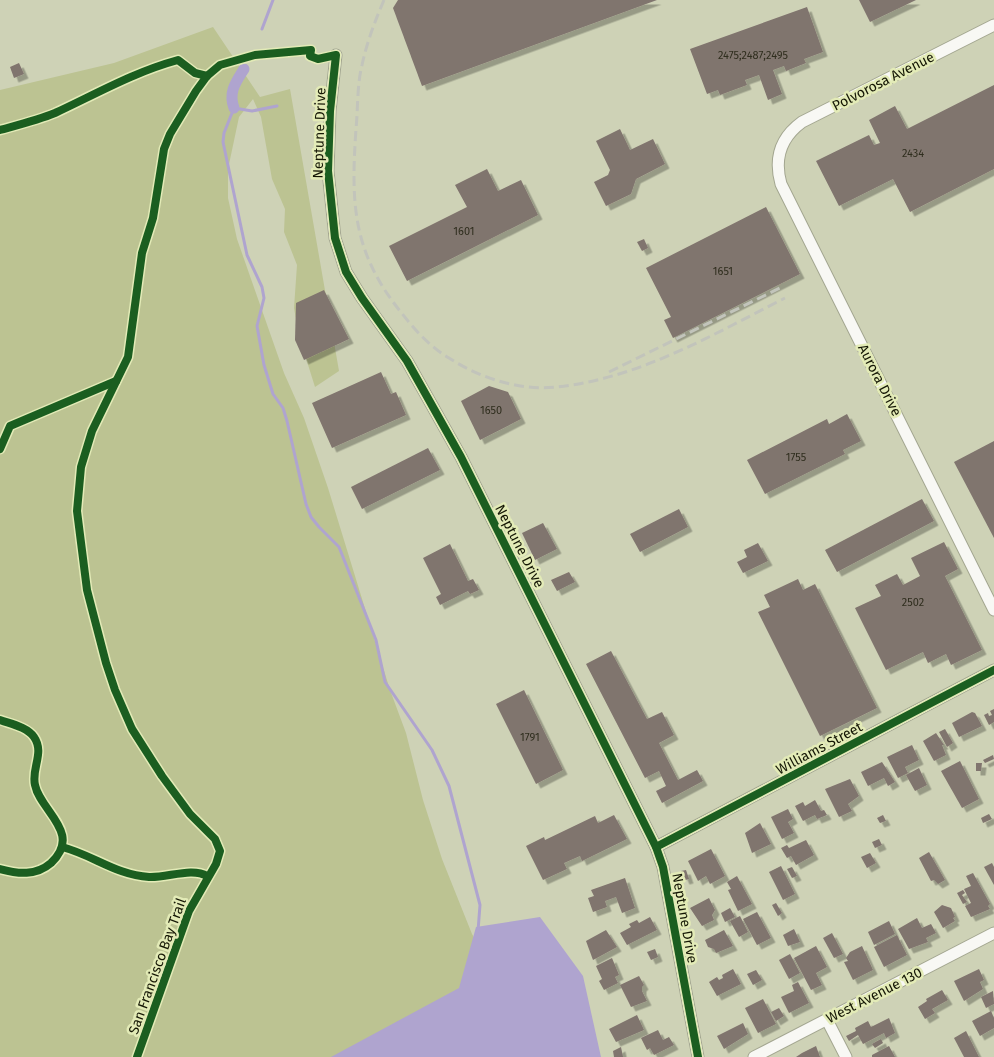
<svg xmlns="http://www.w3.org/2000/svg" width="994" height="1057" viewBox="0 0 994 1057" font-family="'Fira Sans',sans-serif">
	<defs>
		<filter id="shadow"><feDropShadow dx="4.5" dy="4.5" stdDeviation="0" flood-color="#0004"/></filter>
	</defs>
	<rect width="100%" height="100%" fill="#ced2b6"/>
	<polygon fill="#bcc392" points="213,27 260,97 290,89 339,371 315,387 299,336 294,308 297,265 284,232 285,209 272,179 261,117 253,99 239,117 228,169 228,198 237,239 284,373 304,418 328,488 390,690 406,733 423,800 442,859 472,934 491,969 369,1057 0,1057 0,90 114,63"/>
	<polygon fill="#afa4cf" points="540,917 583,976 601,1057 331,1057 459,988 476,927"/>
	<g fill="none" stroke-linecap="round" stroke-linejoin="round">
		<g stroke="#afa4cf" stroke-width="3">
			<polyline points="262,29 273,0"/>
			<polyline points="277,106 252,111 234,108 224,133 223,142 247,255 262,287 264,298 257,326 264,365 273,394 283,408 287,421 306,504 311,517 319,527 339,547 376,640 385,682 432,750 449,786 480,905 478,931"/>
		</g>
		<path stroke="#afa4cf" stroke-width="11" d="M234 108C228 92 236 82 244 69"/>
	</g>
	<g fill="#80746e" filter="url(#shadow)">
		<polygon points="398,0 657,0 422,86 393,8"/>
		<polygon points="859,0 916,0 870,22"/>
		<polygon points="807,7 823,52 804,59 806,63 786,71 784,66 773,70 782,94 768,100 759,75 745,80 747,85 720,95 718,90 707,94 690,49"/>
		<polygon points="19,63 24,74 14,78 10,67"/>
		<polygon points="994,85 994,169 910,212 893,179 839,206 816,161 869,135 874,145 880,143 869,120 895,106 907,129"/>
		<polygon points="620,129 630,150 653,139 665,164 636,179 631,194 606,206 594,182 608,175 610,170 596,141"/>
		<polygon points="487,169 498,191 521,180 538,215 407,281 389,246 467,207 455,185"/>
		<polygon points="766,207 800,274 673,338 664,320 671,317 646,268"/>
		<polygon points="644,239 648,248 642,251 637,242"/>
		<polygon points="324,290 349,339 304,360 295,340 296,303"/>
		<polygon points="381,372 391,394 396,392 406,415 332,448 312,403"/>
		<polygon points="489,386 508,392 521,419 480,440 461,401"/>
		<polygon points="847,414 861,441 843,450 845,454 765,494 747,460 827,419 829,424"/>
		<polygon points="994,441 994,538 954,462"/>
		<polygon points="428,448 440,470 362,509 351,487"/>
		<polygon points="922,499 934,521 837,572 825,550"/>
		<polygon points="679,509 688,527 640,552 630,534"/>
		<polygon points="543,523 557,549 535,560 522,533"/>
		<polygon points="944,542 958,569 945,576 982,650 951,665 946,654 928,663 923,652 886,670 855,608 881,596 875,585 897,574 903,585 920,576 911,558"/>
		<polygon points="758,543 768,561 743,573 737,562 747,557 744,550"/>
		<polygon points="450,544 468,581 473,579 479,590 470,594 468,591 440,605 436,597 441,594 423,558"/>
		<polygon points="569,572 575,582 557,591 551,580"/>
		<polygon points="798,579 803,590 815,584 877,708 820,736 758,612 770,607 764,595"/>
		<polygon points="611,651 647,719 662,712 674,735 659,743 678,780 697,770 703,781 662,803 656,791 666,786 659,771 645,778 586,664"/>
		<polygon points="524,690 563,770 536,784 496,704"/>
		<polygon points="994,709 994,722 989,725 984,715 988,713 989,716 992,715 990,711"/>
		<polygon points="972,712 975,713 982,726 959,737 952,723"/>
		<polygon points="945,729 953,743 947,747 939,732"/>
		<polygon points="936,733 944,745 942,745 946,755 934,761 923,741"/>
		<polygon points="912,745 919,760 905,767 908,773 898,778 887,757"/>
		<polygon points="993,755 994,759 985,763 983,760"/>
		<polygon points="960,761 979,799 962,808 941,771"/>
		<polygon points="882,762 895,782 888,786 884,778 868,786 861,772"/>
		<polygon points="976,763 982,763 981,771 976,771"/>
		<polygon points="919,768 927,785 915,791 906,775"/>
		<polygon points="850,779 859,796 848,804 852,811 839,817 825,789"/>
		<polygon points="815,800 821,811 824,810 827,815 817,819 815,815 803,821 795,806 803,802 805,806"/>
		<polygon points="788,809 793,819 788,822 794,833 782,839 771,817"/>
		<polygon points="989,814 992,819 983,823 981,818"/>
		<polygon points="614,815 627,839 582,861 580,856 564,863 567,869 543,880 526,846 544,837 545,840 595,816 598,823"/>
		<polygon points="883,815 886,821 880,823 877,818"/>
		<polygon points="760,823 771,844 752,853 745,833"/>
		<polygon points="879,839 882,845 875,848 872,842"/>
		<polygon points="806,840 814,855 796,865 791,856 787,858 781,848 787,845 789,848"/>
		<polygon points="711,849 725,876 710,884 706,876 698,881 688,861"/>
		<polygon points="929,852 945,880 938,884 934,880 931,881 919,858"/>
		<polygon points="870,853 876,863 867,868 861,857"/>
		<polygon points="992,863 994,867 994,885 984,867"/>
		<polygon points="781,866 795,894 783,900 769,872"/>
		<polygon points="792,867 797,876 792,878 787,869"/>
		<polygon points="686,870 689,879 685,880 681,871"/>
		<polygon points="973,873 990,904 988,906 990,909 971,917 965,906 971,903 964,889 971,886 966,876"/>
		<polygon points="737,876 752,904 738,911 728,890 731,889 727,882"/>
		<polygon points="625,878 635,908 622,913 616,897 605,901 607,907 593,912 588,898 594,896 591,890"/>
		<polygon points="963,890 965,893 962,895 967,902 963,904 957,893"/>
		<polygon points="709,898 715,910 712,915 714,920 702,926 690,908"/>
		<polygon points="776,903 782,913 778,916 772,905"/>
		<polygon points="942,905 951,908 955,917 953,918 955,921 943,928 934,912"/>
		<polygon points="730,908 735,917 725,922 721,913"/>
		<polygon points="757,912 771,938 757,945 743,919"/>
		<polygon points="740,916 748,932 739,937 730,921"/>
		<polygon points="650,917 657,930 627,945 620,933 631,927 629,924 637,920 639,923"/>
		<polygon points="917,918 922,928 931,924 936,933 926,938 928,942 909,949 898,929"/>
		<polygon points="889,921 895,934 874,945 868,932"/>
		<polygon points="794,929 800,942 788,946 783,935"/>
		<polygon points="606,930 617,947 593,960 586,941"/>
		<polygon points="724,930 733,946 716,953 714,949 708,947 705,940"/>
		<polygon points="832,933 843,954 834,958 823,938"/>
		<polygon points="897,935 907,955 884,967 874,947"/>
		<polygon points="816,946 827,967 816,973 822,985 811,990 794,958"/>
		<polygon points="862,946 873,970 853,980 844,962 848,961 846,958 850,952"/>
		<polygon points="655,949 658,957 651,960 647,952"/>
		<polygon points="790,954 800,973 789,979 779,960"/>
		<polygon points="612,958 619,975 615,977 618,983 604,990 599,981 602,979 596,966"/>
		<polygon points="733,969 741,984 717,996 709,982 717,977 719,980 723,978 722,975"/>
		<polygon points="979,969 984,980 980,982 983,989 964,1001 954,981"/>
		<polygon points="756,970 762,980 753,985 747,974"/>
		<polygon points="639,976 644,985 642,987 642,991 647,1001 631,1007 620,985"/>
		<polygon points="798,982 809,1003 789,1013 781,997 794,991 792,985"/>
		<polygon points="942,990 948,1000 932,1009 935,1013 925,1019 918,1007 927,1001 926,999"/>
		<polygon points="993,991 994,1004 986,1008 981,997"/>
		<polygon points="763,999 776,1024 758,1033 745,1008"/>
		<polygon points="779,1008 784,1016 776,1021 771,1012"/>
		<polygon points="991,1011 994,1018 994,1028 980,1036 972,1021"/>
		<polygon points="637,1015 644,1030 616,1042 609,1029"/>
		<polygon points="889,1018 895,1033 886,1038 884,1033 863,1044 858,1035 849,1041 846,1036 856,1031 855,1028 868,1021 871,1027"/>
		<polygon points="743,1023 748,1034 724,1049 717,1036"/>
		<polygon points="658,1030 663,1040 669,1037 674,1045 654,1055 650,1048 647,1050 641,1038"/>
		<polygon points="966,1031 979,1057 964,1057 954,1038"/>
		<polygon points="881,1039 883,1043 875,1048 872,1044"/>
		<polygon points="816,1046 820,1057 796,1057 802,1053"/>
		<polygon points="889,1046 895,1057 872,1057 872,1055"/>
		<polygon points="621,1047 623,1057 614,1057 613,1051"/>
	</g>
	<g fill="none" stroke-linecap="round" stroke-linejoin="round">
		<g stroke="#a3a690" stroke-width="13">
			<g id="minor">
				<path d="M994 25 802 122C780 138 774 159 781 184L994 610"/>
				<polyline points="336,55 330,111 328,171 335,238 346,272 362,298 407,361 461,457 656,847 663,867 698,1057"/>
				<polyline points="656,847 994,670"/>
				<polyline points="827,1020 846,1057"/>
				<polyline points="754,1057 994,933"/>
			</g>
		</g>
		<use href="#minor" stroke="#f8f8f4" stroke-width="11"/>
		<g stroke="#c2c4bb" stroke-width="3" stroke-dasharray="10 5" stroke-linecap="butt">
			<path d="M384 0C375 21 367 42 362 65 357 85 358 108 356 129 351 202 352 251 400 311 414 329 429 346 449 358 480 378 519 391 557 387 640 378 712 335 785 298"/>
			<polyline points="609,372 782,287"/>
		</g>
		<g stroke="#e3ebb7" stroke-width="11">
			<g id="cycleway">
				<path d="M0 130C18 125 38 120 55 113 96 94 134 72 178 60L195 73 207 76"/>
				<polyline points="0,449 10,426 116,381"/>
				<path d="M0 720C11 724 27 727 34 737 45 753 31 768 35 785 40 811 83 833 51 863 36 876 18 874 0 869"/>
				<path d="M62 847C93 855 116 875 149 877 167 878 192 867 207 876"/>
				<polyline points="656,847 994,670"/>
				<polyline points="137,1057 189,911 216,864 220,851 215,839 190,814 162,776 132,729 115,690 106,663 87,590 77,511 81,467 92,431 128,357 142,253 153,218 164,149 170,134 196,91 207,76 220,65 255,55 311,50 310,56 318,59 336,55 330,111 328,171 335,238 346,272 362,298 407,361 461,457 656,847 663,867 698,1057"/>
			</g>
		</g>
		<use href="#cycleway" stroke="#1b5e20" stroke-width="8"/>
	</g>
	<g text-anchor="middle" stroke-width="5" stroke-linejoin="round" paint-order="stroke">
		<g font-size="11" fill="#2f2e1e">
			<text x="753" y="59">2475;2487;2495</text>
			<text x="913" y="157">2434</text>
			<text x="464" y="235">1601</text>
			<text x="723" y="275">1651</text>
			<text x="491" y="414">1650</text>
			<text x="796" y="461">1755</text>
			<text x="913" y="606">2502</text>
			<text x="530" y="741">1791</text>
		</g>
		<g font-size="14" fill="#141604" stroke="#e3ebb7">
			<text transform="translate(883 81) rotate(-27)" y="5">Polvorosa Avenue</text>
			<text transform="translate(319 133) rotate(-88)" y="5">Neptune Drive</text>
			<text transform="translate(880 380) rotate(63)" y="5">Aurora Drive</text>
			<text transform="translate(520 546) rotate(63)" y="5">Neptune Drive</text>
			<text transform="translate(819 748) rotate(-28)" y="5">Williams Street</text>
			<text transform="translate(685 918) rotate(80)" y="5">Neptune Drive</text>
			<text transform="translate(157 966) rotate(-70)" y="5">San Francisco Bay Trail</text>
			<text transform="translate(874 995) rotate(-27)" y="5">West Avenue 130</text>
		</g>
	</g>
</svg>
